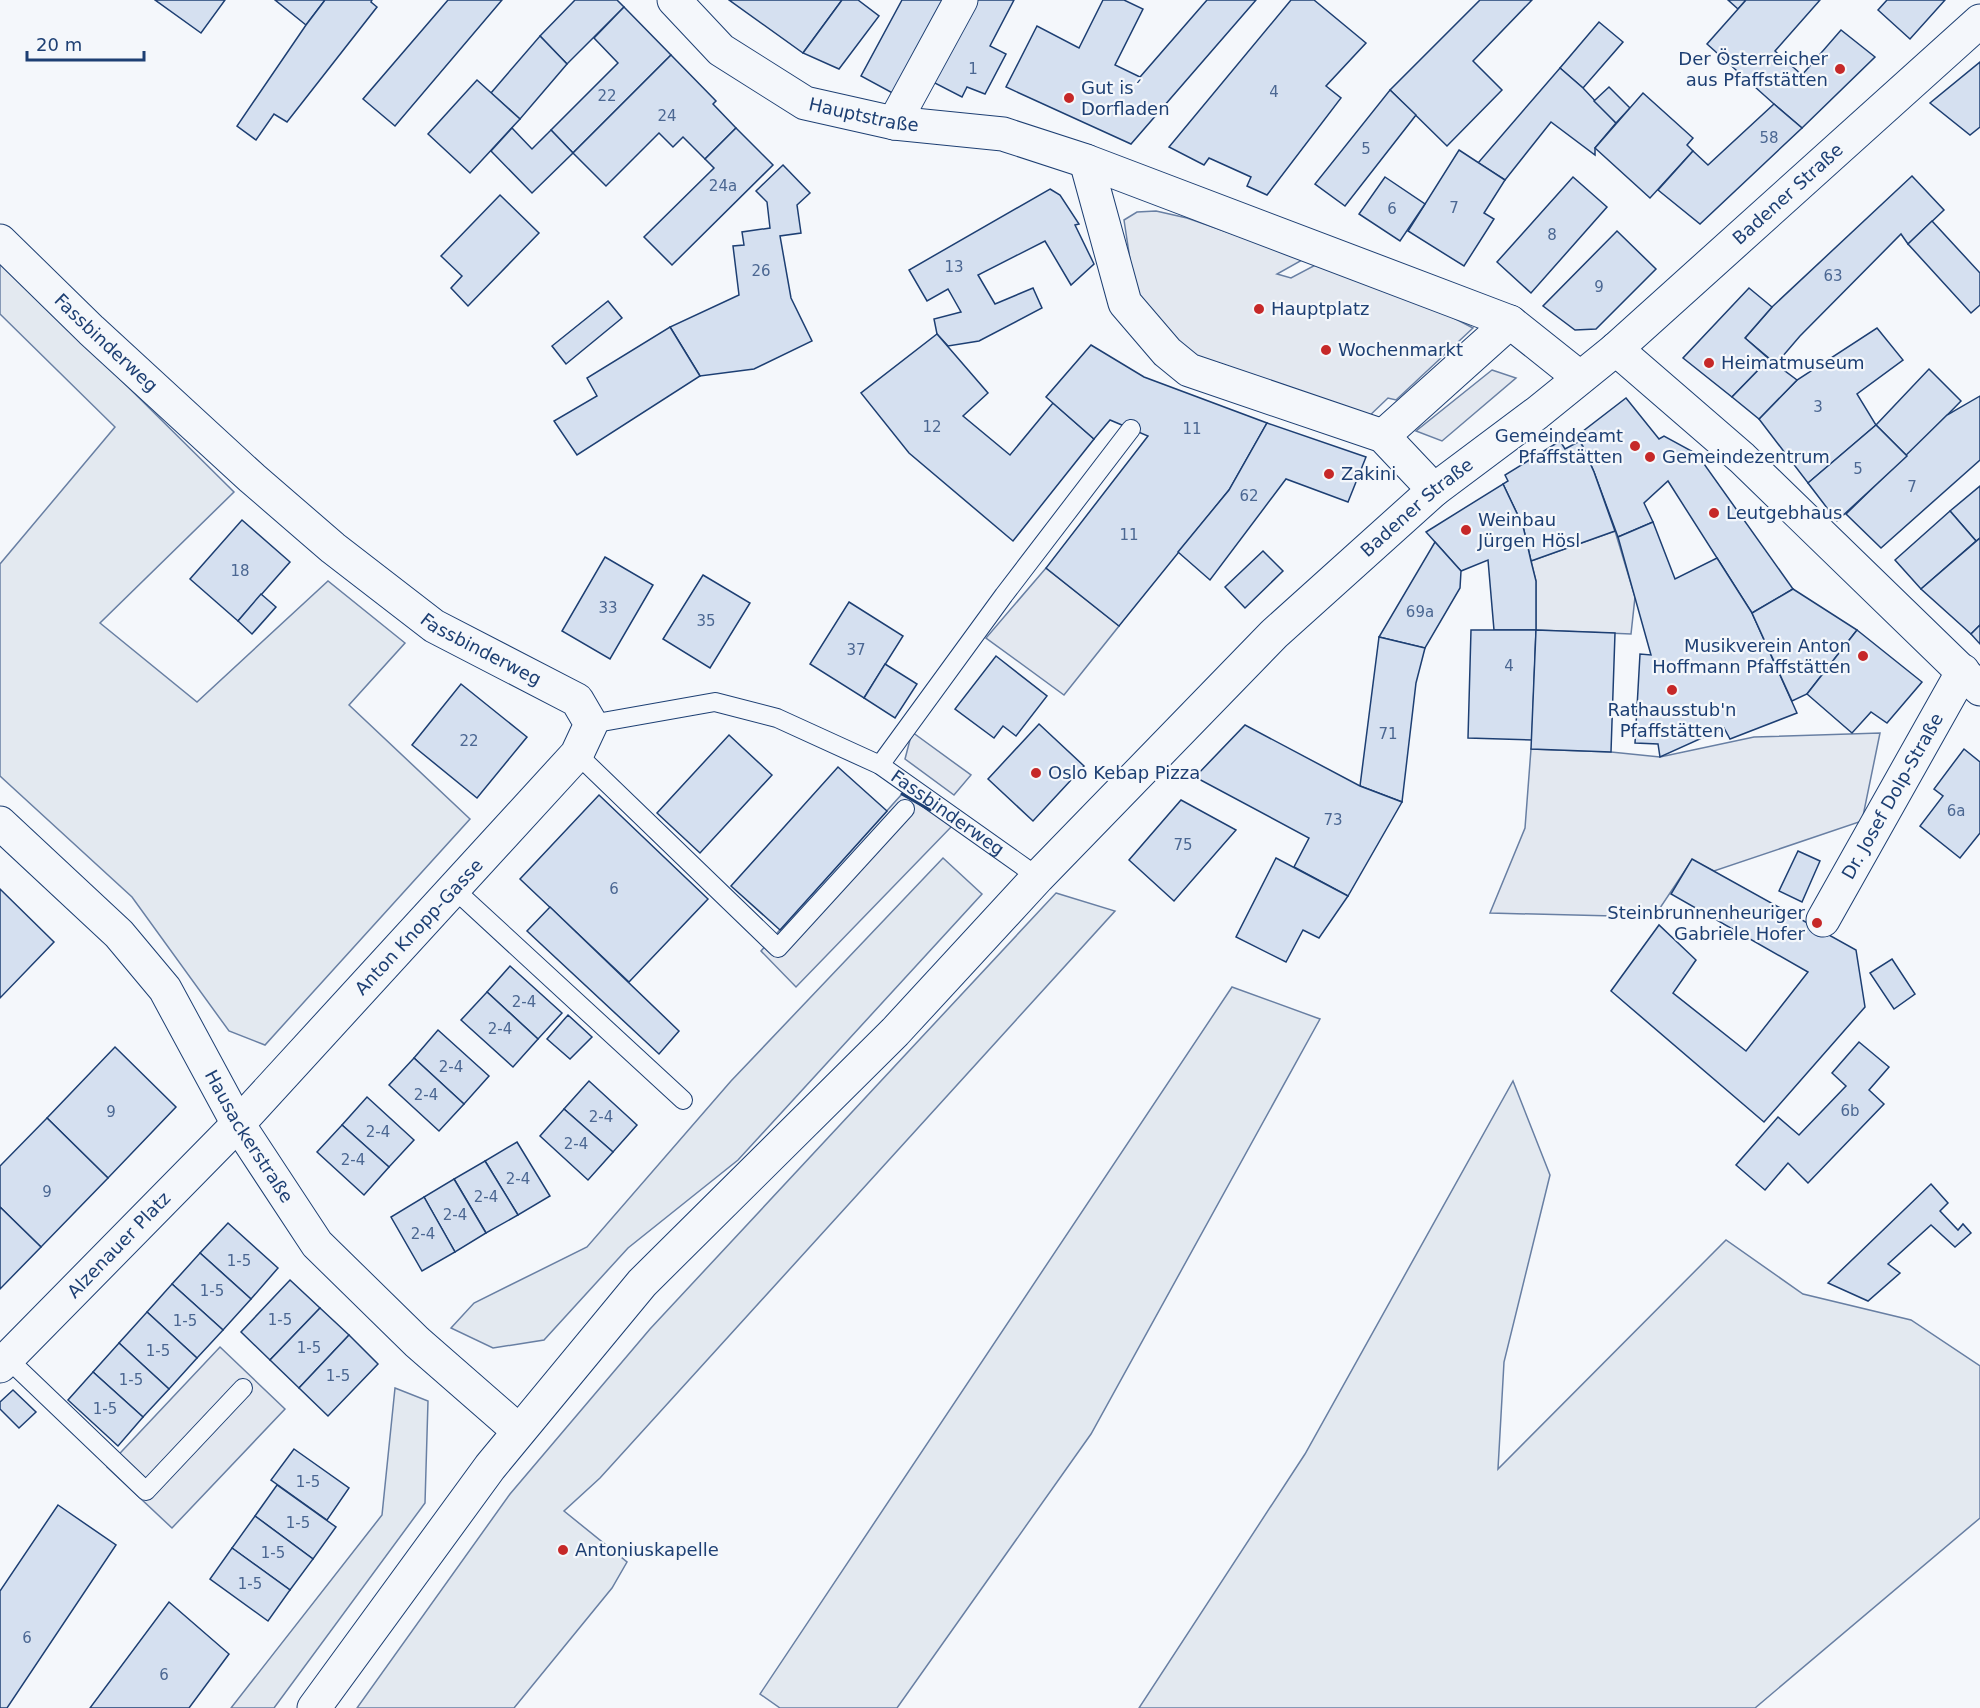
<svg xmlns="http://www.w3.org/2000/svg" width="1980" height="1708" viewBox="0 0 1980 1708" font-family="'DejaVu Sans',sans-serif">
	<rect width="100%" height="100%" fill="#f4f7fb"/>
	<g fill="#e3e9f0" stroke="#687fa3" stroke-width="1.5">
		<polygon points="0,260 234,492 100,623 197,702 328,581 405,643 349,705 470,819 265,1045 229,1031 132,897 0,776 0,564 115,427 0,314"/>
		<polygon points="943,858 982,894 738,1160 628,1248 544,1340 493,1348 451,1328 474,1303 587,1247 731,1081"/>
		<polygon points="1056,893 1115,911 600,1478 564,1511 627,1562 612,1588 514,1708 357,1708 510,1494 650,1329"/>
		<polygon points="1232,987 1320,1019 1091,1434 897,1708 780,1708 760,1694"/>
		<polygon points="1513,1081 1550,1175 1504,1362 1498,1469 1726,1240 1803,1294 1911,1320 1980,1366 1980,1518 1755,1708 1139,1708 1305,1454"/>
		<polygon points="395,1388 428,1401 425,1503 274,1708 231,1708 382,1515"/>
	</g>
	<g fill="#e3e8f0" stroke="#687fa3" stroke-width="1.5">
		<polygon points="1156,211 1187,218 1304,259 1277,274 1291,278 1321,262 1427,304 1473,328 1396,400 1388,398 1365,420 1202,366 1151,324 1134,286 1124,220 1137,212"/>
		<polygon points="1492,370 1516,378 1442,441 1416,431"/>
		<polygon points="1615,531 1635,597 1631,634 1536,630 1536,581 1531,561"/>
		<polygon points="1046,568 1119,626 1064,695 986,638"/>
		<polygon points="912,732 971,775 954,795 905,759"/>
		<polygon points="1880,733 1862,821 1714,871 1692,860 1654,917 1490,913 1525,828 1531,749 1611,752 1660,757 1754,737"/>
		<polygon points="902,794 954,824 796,987 761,951"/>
		<polygon points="220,1347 285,1409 172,1528 107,1467"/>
	</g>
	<g fill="#d5e0f0" stroke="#1d3f73" stroke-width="1.5">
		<polygon points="155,0 225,0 201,33"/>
		<polygon points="275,0 325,0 306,25"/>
		<polygon points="325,0 372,0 371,2 377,7 287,122 274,114 256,140 237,126 306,25"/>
		<polygon points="448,0 502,0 395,126 363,99"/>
		<polygon points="575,0 617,0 624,7 567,64 540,36"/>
		<polygon points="729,0 842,0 803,53"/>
		<polygon points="842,0 858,0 879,16 839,69 803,53"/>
		<polygon points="902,0 951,0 898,96 861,76"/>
		<polygon points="968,0 1014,0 990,46 1006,54 985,94 967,87 962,97 927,79"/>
		<polygon points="1103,0 1124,0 1143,9 1115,65 1140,77 1207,0 1256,0 1131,144 1006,87 1037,26 1079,48"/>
		<polygon points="1291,0 1314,0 1366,43 1326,86 1341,98 1267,195 1247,186 1251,177 1209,158 1204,165 1169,147"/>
		<polygon points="1480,0 1532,0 1473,61 1502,90 1447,146 1390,90"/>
		<polygon points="1728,0 1746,0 1738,9"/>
		<polygon points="1746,0 1820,0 1775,51 1802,75 1841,30 1875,57 1802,128 1774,104 1707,44"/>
		<polygon points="1887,0 1945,0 1910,39 1878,10"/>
		<polygon points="624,7 671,55 573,153 551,130 618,63 594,38"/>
		<polygon points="1599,22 1623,42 1583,88 1560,68"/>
		<polygon points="540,36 567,64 520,119 491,93"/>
		<polygon points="671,55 716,101 713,104 736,128 705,159 683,137 673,147 659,133 606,186 573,153"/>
		<polygon points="1980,62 1980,127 1970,135 1930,103"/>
		<polygon points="1560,68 1583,88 1616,123 1595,148 1595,155 1551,122 1505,180 1478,163"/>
		<polygon points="477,80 520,119 470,173 428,134"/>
		<polygon points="1609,87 1630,108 1616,123 1594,101"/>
		<polygon points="1390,90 1416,115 1345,206 1315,184"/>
		<polygon points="1643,93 1693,138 1687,145 1693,151 1650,198 1595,148"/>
		<polygon points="1774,104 1802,128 1700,224 1658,190 1693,151 1708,165"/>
		<polygon points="512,128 532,149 551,130 573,153 532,193 491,151"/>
		<polygon points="736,128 773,165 672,265 644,237 714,168 705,159"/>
		<polygon points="1459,150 1505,180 1484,213 1494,219 1464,266 1408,231"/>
		<polygon points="783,165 810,193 797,205 801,233 780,236 791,298 812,341 754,369 700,376 670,327 739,295 733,246 744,245 742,232 770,228 767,202 756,191"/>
		<polygon points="1912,176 1944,210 1908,244 1901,234 1800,336 1776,364 1745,338 1772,307"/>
		<polygon points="1385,177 1425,204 1400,241 1359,214"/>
		<polygon points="1573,177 1607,207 1531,293 1497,262"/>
		<polygon points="1050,189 1060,195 1079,224 1075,225 1094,264 1071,285 1045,241 978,275 995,304 1033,288 1042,308 979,341 948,346 937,334 934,319 961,312 948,289 927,301 909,270"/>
		<polygon points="500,195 539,233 468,306 451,288 462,276 441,256"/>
		<polygon points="1932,221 1980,273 1980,305 1971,313 1908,244"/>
		<polygon points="1617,231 1656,269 1596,329 1575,330 1543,306"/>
		<polygon points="1749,288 1772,307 1745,338 1769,359 1732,397 1683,358"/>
		<polygon points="608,301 622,318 566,364 552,346"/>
		<polygon points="670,327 700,376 577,455 554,421 597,396 587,378"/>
		<polygon points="1877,328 1903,360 1857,394 1876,425 1808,483 1759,419 1797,380"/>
		<polygon points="937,334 988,393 963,416 1010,455 1053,403 1094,439 1013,541 909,453 861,393"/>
		<polygon points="1091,345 1144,377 1267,423 1229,490 1119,626 1046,568 1148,436 1110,420 1094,439 1046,397"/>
		<polygon points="1769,359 1797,380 1759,419 1732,397"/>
		<polygon points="1929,369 1961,401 1907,456 1876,425"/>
		<polygon points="1980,396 1980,460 1881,548 1846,514 1947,415"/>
		<polygon points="1626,398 1659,439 1664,436 1697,454 1793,589 1752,613 1668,481 1644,503 1653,522 1618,537 1594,472 1578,435"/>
		<polygon points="1267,423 1366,457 1348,502 1286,479 1210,580 1178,552 1229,490"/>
		<polygon points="1876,425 1907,456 1837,521 1808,483"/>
		<polygon points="1560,441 1565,449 1580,441 1594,472 1615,531 1531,561 1523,526 1503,484 1508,481 1505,475"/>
		<polygon points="1503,484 1523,526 1531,561 1536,581 1536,630 1494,630 1488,560 1461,571 1426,532"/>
		<polygon points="1980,486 1980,538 1976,541 1950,511"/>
		<polygon points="1950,511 1976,541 1921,589 1895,560"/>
		<polygon points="242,520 290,562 238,621 190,579"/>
		<polygon points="1653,522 1675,579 1717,558 1752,613 1797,713 1730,739 1724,728 1660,757 1658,744 1635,743 1640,654 1651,655 1618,537"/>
		<polygon points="1980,538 1980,625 1971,634 1921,589"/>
		<polygon points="1435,542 1461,571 1460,588 1425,648 1379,637"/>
		<polygon points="1263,551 1283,571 1245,608 1225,587"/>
		<polygon points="605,557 653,585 610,659 562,631"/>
		<polygon points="703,575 750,603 710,668 663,639"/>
		<polygon points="1793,589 1857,630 1807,694 1792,701 1752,613"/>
		<polygon points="261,594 276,607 252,634 238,621"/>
		<polygon points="849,602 903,636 864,698 810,664"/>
		<polygon points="1980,625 1980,644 1971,634"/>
		<polygon points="1471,630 1536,630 1532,740 1468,738"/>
		<polygon points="1536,630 1615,633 1611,752 1531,749"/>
		<polygon points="1857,630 1922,682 1887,723 1871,712 1852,733 1807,694"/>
		<polygon points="1379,637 1425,648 1416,683 1402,802 1360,786"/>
		<polygon points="996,656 1047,696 1016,736 1003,726 994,738 955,709"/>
		<polygon points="885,664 917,684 895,718 864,698"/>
		<polygon points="461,684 527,737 477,798 412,745"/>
		<polygon points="1039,724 1084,766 1033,821 988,779"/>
		<polygon points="1245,725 1360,786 1402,802 1348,896 1294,867 1309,838 1195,777"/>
		<polygon points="729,735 772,775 700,853 657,813"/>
		<polygon points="1964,749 1980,762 1980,833 1960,858 1920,826 1943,796 1934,789"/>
		<polygon points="838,767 887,811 780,930 731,886"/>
		<polygon points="599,795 708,899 629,982 520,879"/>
		<polygon points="1181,800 1236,830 1174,901 1129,860"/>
		<polygon points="1798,851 1820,861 1802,902 1779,891"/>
		<polygon points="1276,858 1348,896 1319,938 1303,930 1286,962 1236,937"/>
		<polygon points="1692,859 1856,950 1865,1007 1764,1122 1611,991 1659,925 1696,960 1673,993 1746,1051 1808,972 1671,894"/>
		<polygon points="0,889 54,942 0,998"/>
		<polygon points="550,907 679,1031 659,1054 527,931"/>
		<polygon points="1892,959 1915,994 1894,1009 1870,973"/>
		<polygon points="510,966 562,1013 538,1039 487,992"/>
		<polygon points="487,992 538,1039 513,1067 461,1020"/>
		<polygon points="568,1015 592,1037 570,1059 547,1039"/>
		<polygon points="438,1030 489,1076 464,1104 414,1058"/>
		<polygon points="1859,1042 1889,1067 1869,1090 1884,1104 1808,1183 1788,1163 1765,1190 1736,1165 1778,1117 1799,1135 1846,1086 1832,1073"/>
		<polygon points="115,1047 176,1107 108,1178 47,1118"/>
		<polygon points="414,1058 464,1104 439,1131 389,1085"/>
		<polygon points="589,1081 637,1125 613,1152 564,1109"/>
		<polygon points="367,1097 414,1140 389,1167 342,1125"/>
		<polygon points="564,1109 613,1152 588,1180 540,1136"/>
		<polygon points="47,1118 108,1178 41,1247 0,1207 0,1166"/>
		<polygon points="342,1125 389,1167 364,1195 317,1152"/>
		<polygon points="517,1142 550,1196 518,1215 485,1161"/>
		<polygon points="485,1161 518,1215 486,1233 454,1179"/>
		<polygon points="454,1179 486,1233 455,1252 424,1197"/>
		<polygon points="1931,1184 1948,1203 1940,1211 1958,1230 1963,1224 1971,1233 1955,1247 1931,1225 1888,1264 1900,1273 1868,1301 1828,1283"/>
		<polygon points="424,1197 455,1252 422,1271 391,1217"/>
		<polygon points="0,1207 41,1247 0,1289"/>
		<polygon points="228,1223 278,1268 251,1299 200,1253"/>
		<polygon points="200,1253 251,1299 223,1330 172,1284"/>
		<polygon points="290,1280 320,1308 270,1360 241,1332"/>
		<polygon points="172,1284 223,1330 197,1358 147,1312"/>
		<polygon points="320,1308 349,1335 299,1388 270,1360"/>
		<polygon points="147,1312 197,1358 169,1389 119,1343"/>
		<polygon points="349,1335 378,1364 328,1416 299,1388"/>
		<polygon points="119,1343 169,1389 143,1417 93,1372"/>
		<polygon points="93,1372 143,1417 118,1446 68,1400"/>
		<polygon points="13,1390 36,1412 19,1428 0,1409 0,1402"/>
		<polygon points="294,1449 349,1488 327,1520 271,1480"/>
		<polygon points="277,1485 336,1527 313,1559 255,1516"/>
		<polygon points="58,1505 116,1545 7,1708 0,1708 0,1591"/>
		<polygon points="255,1516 313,1559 290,1590 232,1548"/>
		<polygon points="232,1548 290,1590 268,1621 210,1579"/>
		<polygon points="169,1602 229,1654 189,1708 90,1708"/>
	</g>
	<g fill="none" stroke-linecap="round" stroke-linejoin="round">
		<g stroke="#1d3f73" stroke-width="20">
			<g id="lane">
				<path id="s1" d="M591 724 715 702 777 718 880 765 1038 877"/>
				<polyline points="577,754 778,948 905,809"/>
				<polyline points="880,765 1004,595 1131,429"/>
				<polyline points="454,889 683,1100"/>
				<polyline points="8,1359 146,1491 243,1388"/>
			</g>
		</g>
		<g stroke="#1d3f73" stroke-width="35">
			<g id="street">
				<path id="s2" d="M674 0 721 50 805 103 894 123 1003 134 1086 161 1510 322 1579 377"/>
				<polyline points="894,123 961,0"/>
				<polyline points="1086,161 1125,303 1167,352 1189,370 1383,436 1434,490"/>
				<path id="s3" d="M0 241 91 330 252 478 333 548 434 626 577 700 591 724 577 754 238 1124 0 1366"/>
				<polyline points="1616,349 1742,458 1980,689"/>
				<polyline points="1383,436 1510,322"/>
				<path id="s4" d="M0 823 119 934 165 989 238 1124 317 1244 417 1342 519 1431"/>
				<path id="s5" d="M1823 920 1963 671"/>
			</g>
		</g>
		<g stroke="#1d3f73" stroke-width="35">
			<g id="primary">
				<path id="s6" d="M314 1708 490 1467 642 1283 895 1032 1038 877 1274 634 1434 490 1537 413 1616 349 1980 21"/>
			</g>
		</g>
		<use href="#lane" stroke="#f4f7fb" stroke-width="18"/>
		<use href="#street" stroke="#f4f7fb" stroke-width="33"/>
		<use href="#primary" stroke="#f4f7fb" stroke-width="33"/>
		<polyline stroke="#1d3f73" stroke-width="3" points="902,794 930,810"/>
	</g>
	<g fill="#c62828" stroke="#f4f7fb" stroke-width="2">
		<circle cx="1840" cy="69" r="6"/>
		<circle cx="1069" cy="98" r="6"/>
		<circle cx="1259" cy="309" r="6"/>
		<circle cx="1326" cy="350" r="6"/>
		<circle cx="1709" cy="363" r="6"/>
		<circle cx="1635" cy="446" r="6"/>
		<circle cx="1650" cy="457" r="6"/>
		<circle cx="1329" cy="474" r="6"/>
		<circle cx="1714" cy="513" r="6"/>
		<circle cx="1466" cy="530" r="6"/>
		<circle cx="1863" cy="656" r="6"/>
		<circle cx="1672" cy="690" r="6"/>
		<circle cx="1036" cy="773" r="6"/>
		<circle cx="1817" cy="923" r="6"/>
		<circle cx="563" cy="1550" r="6"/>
	</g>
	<g text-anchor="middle" stroke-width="4.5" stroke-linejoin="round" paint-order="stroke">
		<g font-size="15" fill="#4b6792">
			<text x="973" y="74">1</text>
			<text x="1274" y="97">4</text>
			<text x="607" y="101">22</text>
			<text x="667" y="121">24</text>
			<text x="1769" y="143">58</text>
			<text x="1366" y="154">5</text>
			<text x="723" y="191">24a</text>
			<text x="1454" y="213">7</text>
			<text x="1392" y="214">6</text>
			<text x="1552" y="240">8</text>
			<text x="954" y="272">13</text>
			<text x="761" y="276">26</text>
			<text x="1833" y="281">63</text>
			<text x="1599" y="292">9</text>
			<text x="1818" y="412">3</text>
			<text x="932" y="432">12</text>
			<text x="1192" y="434">11</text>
			<text x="1858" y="474">5</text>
			<text x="1912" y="492">7</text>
			<text x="1249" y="501">62</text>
			<text x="1129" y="540">11</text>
			<text x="240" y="576">18</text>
			<text x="608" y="613">33</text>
			<text x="1420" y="617">69a</text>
			<text x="706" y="626">35</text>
			<text x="856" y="655">37</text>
			<text x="1509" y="671">4</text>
			<text x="1388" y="739">71</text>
			<text x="469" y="746">22</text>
			<text x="1956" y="816">6a</text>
			<text x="1333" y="825">73</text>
			<text x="1183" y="850">75</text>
			<text x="614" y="894">6</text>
			<text x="524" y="1007">2-4</text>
			<text x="500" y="1034">2-4</text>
			<text x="451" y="1072">2-4</text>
			<text x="426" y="1100">2-4</text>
			<text x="1850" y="1116">6b</text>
			<text x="111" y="1117">9</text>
			<text x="601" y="1122">2-4</text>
			<text x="378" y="1137">2-4</text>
			<text x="576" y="1149">2-4</text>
			<text x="353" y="1165">2-4</text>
			<text x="518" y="1184">2-4</text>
			<text x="47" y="1197">9</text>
			<text x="486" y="1202">2-4</text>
			<text x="455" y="1220">2-4</text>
			<text x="423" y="1239">2-4</text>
			<text x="239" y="1266">1-5</text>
			<text x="212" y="1296">1-5</text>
			<text x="280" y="1325">1-5</text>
			<text x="185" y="1326">1-5</text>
			<text x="309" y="1353">1-5</text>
			<text x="158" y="1356">1-5</text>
			<text x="338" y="1381">1-5</text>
			<text x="131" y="1385">1-5</text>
			<text x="105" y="1414">1-5</text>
			<text x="308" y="1487">1-5</text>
			<text x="298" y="1528">1-5</text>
			<text x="273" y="1558">1-5</text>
			<text x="250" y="1589">1-5</text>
			<text x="27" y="1643">6</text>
			<text x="164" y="1680">6</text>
		</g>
		<g font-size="18" fill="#1d3f73" stroke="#f4f7fb" text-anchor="start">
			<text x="1828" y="65" text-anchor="end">Der Österreicher<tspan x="1828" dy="21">aus Pfaffstätten</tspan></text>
			<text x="1081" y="94">Gut is´<tspan x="1081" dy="21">Dorfladen</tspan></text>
			<text x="1271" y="315">Hauptplatz</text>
			<text x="1338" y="356">Wochenmarkt</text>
			<text x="1721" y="369">Heimatmuseum</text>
			<text x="1623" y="442" text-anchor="end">Gemeindeamt<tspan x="1623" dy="21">Pfaffstätten</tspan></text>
			<text x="1662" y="463">Gemeindezentrum</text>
			<text x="1341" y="480">Zakini</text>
			<text x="1726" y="519">Leutgebhaus</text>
			<text x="1478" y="526">Weinbau<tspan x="1478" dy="21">Jürgen Hösl</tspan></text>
			<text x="1851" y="652" text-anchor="end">Musikverein Anton<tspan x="1851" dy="21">Hoffmann Pfaffstätten</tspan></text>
			<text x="1672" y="716" text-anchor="middle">Rathausstub'n<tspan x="1672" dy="21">Pfaffstätten</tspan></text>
			<text x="1048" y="779">Oslo Kebap Pizza</text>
			<text x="1805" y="919" text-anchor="end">Steinbrunnenheuriger<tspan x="1805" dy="21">Gabriele Hofer</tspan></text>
			<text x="575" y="1556">Antoniuskapelle</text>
		</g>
		<g font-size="18" fill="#1d3f73" stroke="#f4f7fb">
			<text dy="6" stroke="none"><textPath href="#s2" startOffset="228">Hauptstraße</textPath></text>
			<text dy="6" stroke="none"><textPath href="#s6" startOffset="2120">Badener Straße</textPath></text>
			<text dy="6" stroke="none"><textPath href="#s3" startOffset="147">Fassbinderweg</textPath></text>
			<text dy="6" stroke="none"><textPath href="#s6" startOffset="1634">Badener Straße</textPath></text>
			<text dy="6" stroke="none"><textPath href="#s3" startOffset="633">Fassbinderweg</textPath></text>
			<text dy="6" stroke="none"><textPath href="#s5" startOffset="142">Dr. Josef Dolp-Straße</textPath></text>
			<text dy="6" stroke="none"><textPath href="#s1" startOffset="386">Fassbinderweg</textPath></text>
			<text transform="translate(419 927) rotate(-47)" y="6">Anton Knopp-Gasse</text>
			<text dy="6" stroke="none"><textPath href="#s4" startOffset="404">Hausackerstraße</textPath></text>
			<text transform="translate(119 1245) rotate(-46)" y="6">Alzenauer Platz</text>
		</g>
	</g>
	<path d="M27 51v9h117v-9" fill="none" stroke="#1d3f73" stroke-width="3"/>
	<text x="36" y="51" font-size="18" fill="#1d3f73" stroke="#f4f7fb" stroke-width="4.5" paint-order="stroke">20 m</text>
</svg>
